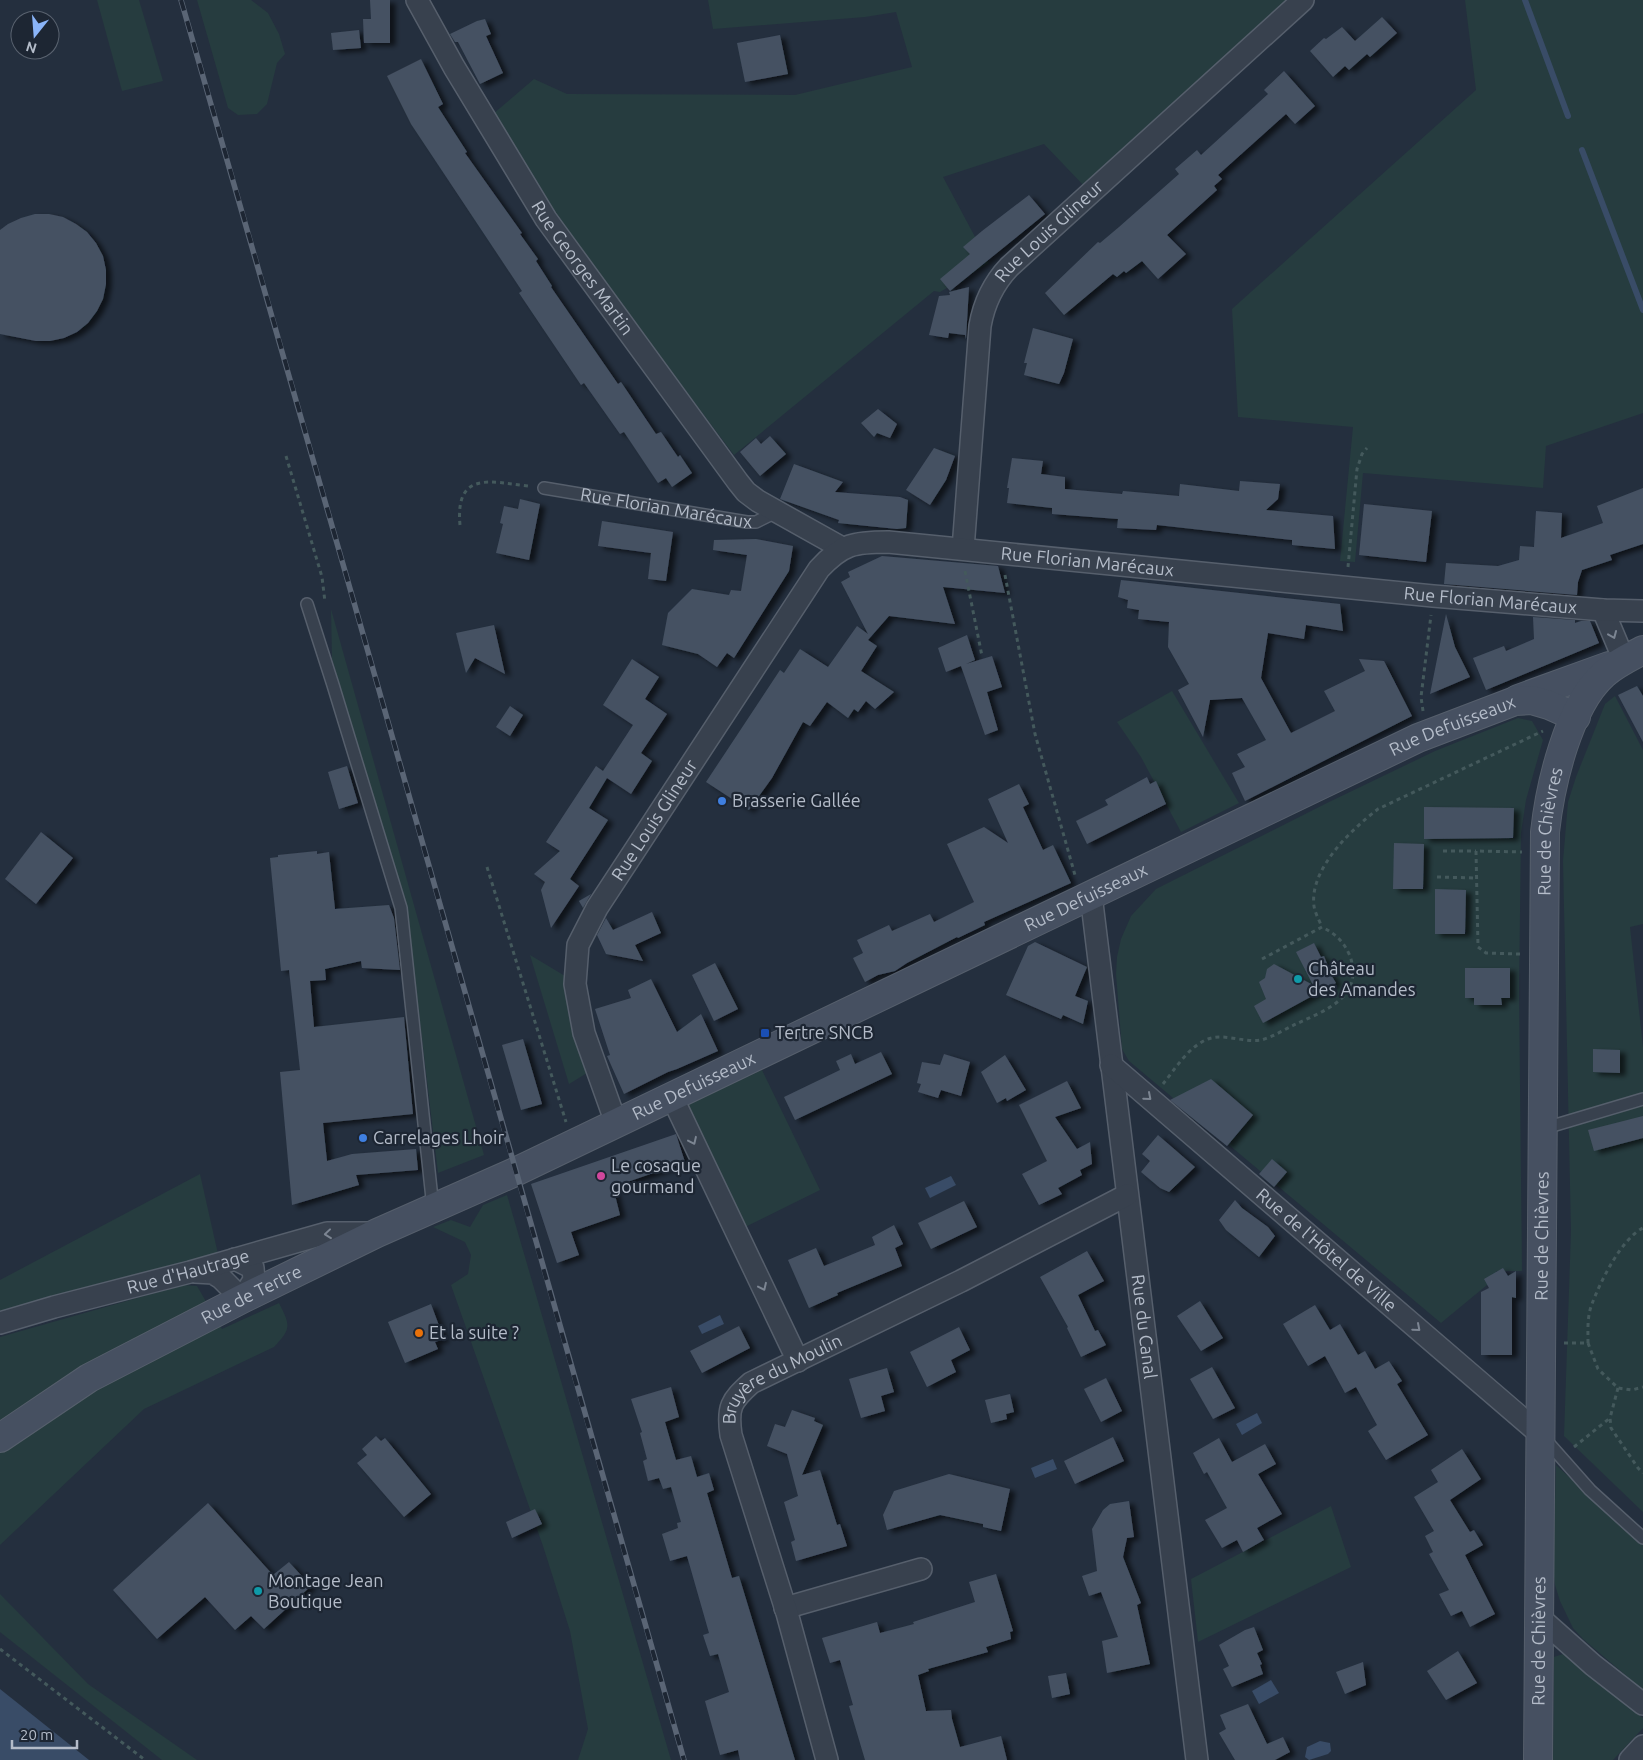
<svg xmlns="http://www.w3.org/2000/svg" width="1643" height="1760" viewBox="0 0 1643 1760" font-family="Ubuntu,sans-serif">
	<defs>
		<filter id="shadow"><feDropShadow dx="5.5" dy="3" stdDeviation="2.5" flood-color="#0009"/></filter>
	</defs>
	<rect width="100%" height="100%" fill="#242f3e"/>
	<g fill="#263c3f">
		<polygon points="97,0 139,0 163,81 122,91"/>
		<polygon points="197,0 251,0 268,13 279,34 285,54 277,63 267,104 257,114 238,115 228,108"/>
		<polygon points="708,0 1294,0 1086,188 1044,144 943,177 989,263 940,292 934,291 734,455 557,220 493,114 534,79 567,94 795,95 912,67 896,12 865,17 713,29"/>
		<polygon points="1465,0 1643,0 1643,413 1546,446 1543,488 1363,473 1355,562 1340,561 1353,427 1238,417 1232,309 1476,90"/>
		<polygon points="331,609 484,1155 438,1173 407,913 332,659"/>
		<polygon points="1172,691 1239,803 1181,832 1141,757 1117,722"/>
		<polygon points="1615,696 1643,750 1643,924 1630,927 1643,1047 1643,1512 1564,1436 1571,1231 1563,861 1568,802 1576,777 1605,704"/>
		<polygon points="1518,718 1532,721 1543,740 1526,800 1521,833 1519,991 1522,1271 1496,1271 1496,1285 1487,1285 1441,1323 1129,1061 1122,1049 1116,974 1117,957 1121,939 1131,916 1156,889 1327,803 1435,751"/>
		<polygon points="530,955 565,976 568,1012 587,1073 569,1084"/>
		<polygon points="762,1070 820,1190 741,1229 683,1107"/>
		<polygon points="200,1174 218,1254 0,1314 0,1280"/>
		<polygon points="507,1195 671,1760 578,1760 588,1729 570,1631 543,1546 451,1285 468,1274 471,1255 465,1242 433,1227 451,1220 470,1227 483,1205"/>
		<path d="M183 1285 197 1286 222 1329 279 1303C290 1325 292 1328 274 1347L144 1409 0 1545V1337Z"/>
		<polygon points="1556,1465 1643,1545 1643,1690 1583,1639 1573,1628 1560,1601 1555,1585 1553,1570"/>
		<polygon points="1331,1506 1351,1567 1198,1642 1191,1579"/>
		<polygon points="0,1594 88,1684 197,1760 162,1760 0,1632"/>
		<polygon points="1563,1654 1643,1718 1643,1728 1613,1760 1553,1760 1554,1657"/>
	</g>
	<g fill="#394c67">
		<polygon points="951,1176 956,1185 930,1198 925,1188"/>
		<polygon points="720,1315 724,1324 702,1334 698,1326"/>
		<polygon points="1257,1413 1262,1423 1242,1435 1236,1424"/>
		<polygon points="1053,1459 1057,1469 1035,1478 1031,1468"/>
		<polygon points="1271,1680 1279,1693 1259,1704 1252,1691"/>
		<polygon points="0,1689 89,1760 0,1760"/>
		<polygon points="1320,1741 1330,1743 1331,1751 1328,1754 1309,1760 1305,1757 1307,1747"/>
	</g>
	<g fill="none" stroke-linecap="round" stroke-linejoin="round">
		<g stroke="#394c67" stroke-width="6">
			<polyline points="1525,0 1568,116"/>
			<polyline points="1582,150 1643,310"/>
		</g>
	</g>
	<g fill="#455162" filter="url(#shadow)">
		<polygon points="370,0 390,0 390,43 364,43 363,19 371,19"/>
		<polygon points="1382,17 1397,33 1370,57 1367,54 1349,70 1345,66 1333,77 1310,51 1324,38 1326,39 1342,27 1355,41"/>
		<polygon points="485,19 491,34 486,36 503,73 480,84 458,42 455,42 450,34 477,21"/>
		<polygon points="359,30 361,48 333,50 331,33"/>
		<polygon points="780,35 788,74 745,82 737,43"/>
		<polygon points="421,59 443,104 438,107 467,152 465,153 522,233 520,234 538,259 536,261 552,286 551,287 618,384 621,382 656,434 661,432 678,457 680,455 692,473 672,487 666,478 658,483 624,432 620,434 584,383 581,385 519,293 522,291 411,124 387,76"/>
		<polygon points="1284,71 1315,106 1295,124 1286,114 1218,175 1222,179 1214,186 1217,190 1167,235 1186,254 1158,279 1142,261 1126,273 1124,271 1117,277 1113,274 1064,315 1045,293 1098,242 1100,243 1119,227 1179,174 1175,169 1197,150 1201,155 1268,94 1264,90"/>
		<polygon points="1029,195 1045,214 950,291 940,279 970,254 963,247 982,231"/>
		<polygon points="35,214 49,214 63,217 76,224 87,232 96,243 103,256 106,270 106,284 103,299 97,311 88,323 77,332 64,338 50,341 36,341 0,334 0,230 8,224 21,218"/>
		<polygon points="969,287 966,339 965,335 949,333 948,338 929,335 939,296 950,295 949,292"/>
		<polygon points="1033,328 1073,339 1064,373 1059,384 1024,375 1027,363 1024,363"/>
		<polygon points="878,409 897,424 890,438 877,433 874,437 861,423"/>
		<polygon points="770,436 786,454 760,476 740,452 756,438 761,444"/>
		<polygon points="934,448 955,456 946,480 930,505 906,490"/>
		<polygon points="1012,458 1043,461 1041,474 1065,477 1065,489 1122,494 1123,491 1179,496 1180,484 1239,491 1240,481 1280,484 1278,499 1266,510 1333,516 1335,549 1292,545 1292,540 1157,525 1156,530 1117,528 1118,519 1052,514 1052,508 1007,503 1009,488 1007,488"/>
		<polygon points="794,464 843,482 835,492 900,497 908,500 906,528 897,529 838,523 839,520 780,499"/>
		<polygon points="1643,488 1643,544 1610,555 1612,560 1582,570 1578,582 1577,595 1444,584 1446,563 1498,566 1519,560 1520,546 1534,547 1536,511 1562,513 1561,538 1603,523 1597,506"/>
		<polygon points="520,499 540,504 529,560 496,553 503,524 500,523 504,506 518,509"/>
		<polygon points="1364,504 1432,511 1426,562 1359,555"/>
		<polygon points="602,521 673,532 666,581 648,579 651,553 598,546"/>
		<polygon points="756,539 793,546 789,571 734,658 727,653 717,667 698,654 662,645 668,613 692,589 729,595 731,590 741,591 747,555 713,550 714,540"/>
		<polygon points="882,556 998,566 1005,593 943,587 955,624 889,616 868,640 877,646 861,671 894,692 875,709 866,701 858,712 854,709 848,718 827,702 810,726 803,722 772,778 749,810 706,782 780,670 784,673 800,649 828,667 857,626 868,634 841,582 850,577 848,572"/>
		<polygon points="1121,580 1340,604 1343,631 1306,625 1304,639 1268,633 1261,678 1291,733 1335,711 1324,691 1365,671 1359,659 1384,661 1412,716 1245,801 1232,773 1245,767 1237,754 1266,740 1242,698 1210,700 1203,737 1178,690 1189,684 1168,647 1169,622 1138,619 1139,610 1127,608 1128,600 1118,597"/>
		<polygon points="1446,614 1455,647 1470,677 1430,694"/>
		<polygon points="1533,617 1575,620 1575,623 1581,621 1590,621 1599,643 1486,690 1473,658 1504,646 1506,651 1534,639"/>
		<polygon points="494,625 505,674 475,658 466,673 456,633"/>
		<polygon points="967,635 975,660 966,664 992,656 1002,687 987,692 998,730 985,735 961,666 946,672 938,648"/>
		<polygon points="632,659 659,677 645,699 667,714 641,753 652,761 631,794 607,778 589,808 608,820 570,879 579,886 551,928 541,890 545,882 534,874 560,851 546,842 596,766 603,771 633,725 603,705"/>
		<polygon points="1637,686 1643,696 1643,742 1618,695"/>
		<polygon points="510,706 523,715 510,736 496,727"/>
		<polygon points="347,766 358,803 339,809 328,772"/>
		<polygon points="1147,777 1150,784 1156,781 1166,804 1087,844 1076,821 1108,805 1105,800"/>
		<polygon points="1019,784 1029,804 1023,807 1043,850 1053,845 1071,883 984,922 985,925 958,938 957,937 907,963 895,971 878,975 865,982 853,958 863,953 857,940 889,925 892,931 930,914 934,922 974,902 947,844 984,827 1008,843 988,799"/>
		<polygon points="1424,807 1514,808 1513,838 1424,839"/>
		<polygon points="41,832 73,858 36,904 5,879"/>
		<polygon points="1394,843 1424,844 1423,889 1393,889"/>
		<polygon points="317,851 317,854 329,852 335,909 389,905 394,918 400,970 362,968 361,961 325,969 326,980 310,981 314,1027 404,1017 413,1114 323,1123 327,1161 352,1154 416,1149 418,1170 356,1175 359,1185 292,1205 280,1072 300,1070 289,970 281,971 270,858 278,857 278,855"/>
		<polygon points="1435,889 1466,890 1465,934 1435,934"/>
		<polygon points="591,894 583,908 579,901"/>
		<polygon points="652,912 661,933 635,945 643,961 606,954 597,935 606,918 613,930"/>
		<polygon points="1035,942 1087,967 1075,996 1088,1001 1083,1024 1063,1015 1061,1019 1006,995 1028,946"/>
		<polygon points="1314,943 1321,957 1324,956 1328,966 1327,968 1336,983 1263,1023 1254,1006 1266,999 1259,982 1265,978 1267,969 1274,964 1313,985 1296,952"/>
		<polygon points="715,963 738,1009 714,1021 692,975"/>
		<polygon points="1465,968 1510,968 1510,998 1501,998 1502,1005 1474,1005 1474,998 1465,998"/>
		<polygon points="651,979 677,1032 701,1014 718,1051 677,1069 668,1072 624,1094 607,1056 610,1055 595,1009 631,998 628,990"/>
		<polygon points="523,1039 542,1104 521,1110 502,1045"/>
		<polygon points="1593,1049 1620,1050 1620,1073 1593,1072"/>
		<polygon points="881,1052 892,1074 795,1120 784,1097 840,1070 836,1061 851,1054 855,1064"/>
		<polygon points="944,1054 970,1062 961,1096 941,1090 938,1098 918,1092 921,1084 917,1083 922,1062 940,1065"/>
		<polygon points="1005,1055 1026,1090 1007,1101 1006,1098 997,1103 981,1072"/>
		<polygon points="1211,1079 1253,1115 1227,1146 1170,1100"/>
		<polygon points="1067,1081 1081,1108 1055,1117 1077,1149 1090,1142 1092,1164 1080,1170 1082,1175 1058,1188 1062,1194 1039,1205 1022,1174 1047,1161 1019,1105"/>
		<polygon points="1643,1116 1643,1138 1594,1151 1588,1130"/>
		<polygon points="676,1134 685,1162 613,1187 620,1215 571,1232 579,1255 557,1263 531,1184"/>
		<polygon points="1158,1135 1195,1167 1169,1192 1160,1188 1141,1172 1150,1161 1142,1154"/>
		<polygon points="1272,1159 1287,1172 1274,1187 1259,1174"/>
		<polygon points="1235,1200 1242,1208 1268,1227 1275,1236 1259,1257 1226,1230 1219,1220"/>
		<polygon points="964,1201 977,1227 931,1249 918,1223"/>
		<polygon points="894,1225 903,1244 895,1248 902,1266 837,1293 838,1295 809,1308 788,1260 816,1248 824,1266 875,1245 872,1237"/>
		<polygon points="1087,1251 1104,1281 1078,1295 1095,1331 1098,1330 1106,1345 1081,1357 1067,1328 1068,1327 1040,1277"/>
		<polygon points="1503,1268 1508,1276 1516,1271 1516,1298 1512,1297 1512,1355 1481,1355 1481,1292 1489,1288 1484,1279"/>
		<polygon points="1200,1301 1223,1338 1201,1351 1177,1316"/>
		<polygon points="431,1304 444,1339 435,1342 438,1349 405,1363 388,1322"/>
		<polygon points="1315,1305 1330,1330 1340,1324 1358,1355 1365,1351 1375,1369 1389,1361 1402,1381 1397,1384 1428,1435 1386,1460 1368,1431 1377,1425 1356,1387 1345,1393 1325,1356 1308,1366 1283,1324"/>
		<polygon points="739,1326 750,1348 702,1373 690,1351"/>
		<polygon points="959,1327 970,1350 951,1360 956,1372 927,1387 910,1352"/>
		<polygon points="1212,1367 1235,1408 1213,1419 1190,1379"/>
		<polygon points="887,1368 894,1392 881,1396 885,1411 861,1418 849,1379"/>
		<polygon points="1106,1378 1122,1411 1101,1422 1084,1389"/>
		<polygon points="671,1387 679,1417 665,1422 676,1460 691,1456 697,1477 709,1473 714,1490 707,1493 732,1578 739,1576 795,1760 740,1760 738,1750 720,1755 705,1701 729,1692 718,1654 710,1656 703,1635 709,1633 687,1556 670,1561 662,1534 678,1528 677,1523 681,1522 671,1487 663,1489 659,1478 648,1481 643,1461 647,1459 640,1433 642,1432 631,1399"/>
		<polygon points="1010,1394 1014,1412 1006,1414 1007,1419 991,1423 985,1400"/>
		<polygon points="792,1410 815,1418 814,1421 823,1425 802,1475 820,1470 837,1525 840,1524 847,1546 796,1561 791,1542 795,1540 784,1502 798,1496 787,1454 767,1446 775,1424 785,1427"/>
		<polygon points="376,1436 381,1441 385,1438 431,1494 404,1517 357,1463 367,1455 362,1449"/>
		<polygon points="1113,1437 1124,1461 1075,1484 1064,1461"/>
		<polygon points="1219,1438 1232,1462 1265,1444 1276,1464 1258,1474 1282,1514 1257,1528 1264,1540 1243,1552 1237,1540 1222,1548 1205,1520 1227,1508 1207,1472 1204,1474 1193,1453"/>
		<polygon points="1462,1449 1481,1479 1450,1500 1470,1532 1474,1530 1483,1545 1465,1555 1495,1614 1470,1627 1462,1611 1451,1616 1439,1594 1449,1590 1429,1554 1433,1552 1425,1536 1434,1531 1414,1497 1438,1482 1431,1470"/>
		<polygon points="949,1474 1010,1489 1001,1531 983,1527 983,1524 940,1515 887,1530 883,1515 894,1491"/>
		<polygon points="1129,1501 1134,1537 1127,1538 1123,1557 1141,1603 1137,1605 1150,1664 1107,1673 1102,1641 1118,1637 1101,1592 1089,1596 1082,1576 1097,1571 1092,1529 1103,1510 1110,1504"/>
		<polygon points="208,1503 273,1575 289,1562 311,1586 264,1629 251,1616 235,1630 205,1597 157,1639 113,1590"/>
		<polygon points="535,1509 542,1524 512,1538 506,1522"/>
		<polygon points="996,1574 1013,1631 1010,1632 1011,1639 986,1647 988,1652 928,1669 929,1671 918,1675 926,1711 951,1710 952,1719 960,1747 1001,1736 1007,1760 865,1760 849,1706 853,1705 840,1660 830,1663 822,1638 877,1622 880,1633 914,1624 913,1622 975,1602 969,1582"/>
		<polygon points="1254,1627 1263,1650 1257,1653 1262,1664 1260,1665 1263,1674 1232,1687 1223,1669 1229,1666 1219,1645 1245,1630"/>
		<polygon points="1458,1651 1477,1683 1446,1700 1427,1671"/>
		<polygon points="1363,1662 1366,1685 1345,1694 1336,1672"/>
		<polygon points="1066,1673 1070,1694 1052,1698 1048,1676"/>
		<polygon points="1248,1704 1267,1744 1283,1737 1290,1752 1275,1760 1235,1760 1219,1733 1226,1729 1220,1715"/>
	</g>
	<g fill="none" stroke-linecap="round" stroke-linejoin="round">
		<g stroke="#565f6c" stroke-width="14">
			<g id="lane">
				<path id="s1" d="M544 488 747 522H756L776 512"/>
				<polyline points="307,604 333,685 401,908 433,1208"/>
				<polyline points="1542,1129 1643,1099"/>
				<polyline points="1544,1438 1590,1490 1643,1538"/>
			</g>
		</g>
		<g stroke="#565f6c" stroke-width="24">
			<g id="street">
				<path id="s2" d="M417 0 454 67 546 219 738 482 746 492 758 501 842 548"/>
				<path id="s3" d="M963 549 980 326C984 303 993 284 1009 267L1303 0"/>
				<polyline points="1603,610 1624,660"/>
				<path id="s4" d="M1091 895 1197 1760"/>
				<path id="s5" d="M1111 1065 1540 1434"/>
				<polyline points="672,1097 798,1361"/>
				<path id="s6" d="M616 1123 584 1033 575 984 578 945 597 908 819 569C842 544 854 542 888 542L1433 596 1603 610 1643 611"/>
				<polyline points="195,1272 213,1273 221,1278 242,1299 254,1280 253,1268 235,1259"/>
				<path id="s7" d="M0 1323 54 1307 190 1272 327 1233H374"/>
				<polyline points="785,1608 921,1569"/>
				<polyline points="1539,1617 1593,1665 1643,1704"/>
				<path id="s8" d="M827 1760 787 1613 731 1435C727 1407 731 1401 751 1383L961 1281 1127 1195"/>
				<polyline points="1630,1760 1643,1746"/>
			</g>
		</g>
		<g stroke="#565f6c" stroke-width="30">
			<g id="secondary">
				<polyline points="1518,699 1609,666"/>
				<path id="s9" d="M0 1438 89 1378 242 1299 377 1233 515 1172 1418 738 1515 701 1532 700 1549 705 1576 717"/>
				<path id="s10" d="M1538 1760 1545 832C1550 786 1568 706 1604 674 1615 664 1630 657 1643 650"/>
			</g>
		</g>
		<g stroke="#44595c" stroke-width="3" stroke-dasharray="4 4" stroke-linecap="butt">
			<polyline points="286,456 322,577 325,602"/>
			<path d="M460 525C455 470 491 482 528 486"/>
			<polyline points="1348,567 1357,469 1362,454 1367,448"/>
			<polyline points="965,571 982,656"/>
			<polyline points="1005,575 1035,734 1075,875"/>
			<polyline points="1423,711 1421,697 1431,615"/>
			<polyline points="1443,851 1476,851"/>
			<polyline points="487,867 566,1122"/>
			<polyline points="1437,877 1477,878"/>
			<polyline points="1520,954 1486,953 1478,947 1476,851 1522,852"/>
			<path d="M1262 959 1322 927C1319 920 1315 913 1314 906 1309 869 1352 829 1378 809L1543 731"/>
			<path d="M1163 1084C1175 1069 1189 1046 1208 1039 1225 1033 1244 1043 1261 1040 1273 1037 1285 1029 1296 1024 1326 1010 1364 997 1350 956 1344 942 1336 934 1322 927"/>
			<polyline points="1564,1343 1588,1343 1598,1369 1618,1388 1632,1390 1643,1387"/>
			<path d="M1588 1343C1588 1330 1587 1316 1592 1304 1600 1282 1622 1238 1643 1228"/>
			<polyline points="1618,1388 1610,1418 1611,1428 1638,1468 1643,1473"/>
			<polyline points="1574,1447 1610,1418"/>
			<polyline points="0,1649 145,1760"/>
		</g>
		<use href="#lane" stroke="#38414e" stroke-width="11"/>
		<use href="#street" stroke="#38414e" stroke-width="21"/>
		<use href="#secondary" stroke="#465061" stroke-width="28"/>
		<g stroke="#5a6575" stroke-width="5.5">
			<path id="rail" d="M181 0C351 586 515 1174 684 1760"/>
		</g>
		<use href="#rail" stroke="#1d2633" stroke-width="4" stroke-dasharray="11" stroke-linecap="butt"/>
	</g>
	<defs><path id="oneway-chevron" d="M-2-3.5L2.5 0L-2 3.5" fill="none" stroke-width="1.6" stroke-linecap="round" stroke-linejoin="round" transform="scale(1.25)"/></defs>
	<g stroke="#7c8592">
		<use href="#oneway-chevron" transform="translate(1613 635) rotate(67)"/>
		<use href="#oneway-chevron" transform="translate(1148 1097) rotate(41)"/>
		<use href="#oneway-chevron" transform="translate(693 1141) rotate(65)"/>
		<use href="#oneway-chevron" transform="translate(328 1234) rotate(174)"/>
		<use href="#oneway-chevron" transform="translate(763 1287) rotate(65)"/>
		<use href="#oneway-chevron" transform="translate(1417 1328) rotate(41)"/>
	</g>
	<g fill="#3f7fe0" stroke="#1d2633" stroke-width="2">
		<circle cx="722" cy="801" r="5"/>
		<circle cx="363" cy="1138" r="5"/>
	</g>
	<g fill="#0f9aa8" stroke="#1d2633" stroke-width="2">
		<circle cx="1298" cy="979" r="5"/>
		<circle cx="258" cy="1591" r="5"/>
	</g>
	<rect fill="#1a4fb4" stroke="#1d2633" stroke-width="2" x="760" y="1028" width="10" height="10" rx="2.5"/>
	<circle fill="#d1479c" stroke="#1d2633" stroke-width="2" cx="601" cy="1176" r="5"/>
	<circle fill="#e8710a" stroke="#1d2633" stroke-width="2" cx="419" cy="1333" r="5"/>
	<g text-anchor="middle" stroke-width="4.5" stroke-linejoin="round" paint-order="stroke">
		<g font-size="18" fill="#b4bcc9" stroke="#1d2633">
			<text dy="6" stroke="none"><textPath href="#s3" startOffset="344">Rue Louis Glineur</textPath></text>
			<text dy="6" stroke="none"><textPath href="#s2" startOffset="315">Rue Georges Martin</textPath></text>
			<text dy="6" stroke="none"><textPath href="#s1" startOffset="124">Rue Florian Marécaux</textPath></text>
			<text dy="6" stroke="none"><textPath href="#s6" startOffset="909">Rue Florian Marécaux</textPath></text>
			<text dy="6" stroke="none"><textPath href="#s6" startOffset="1314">Rue Florian Marécaux</textPath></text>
			<text dy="6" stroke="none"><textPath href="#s9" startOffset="1619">Rue Defuisseaux</textPath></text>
			<text dy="6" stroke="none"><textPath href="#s6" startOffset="331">Rue Louis Glineur</textPath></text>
			<text dy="6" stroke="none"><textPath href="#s10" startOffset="929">Rue de Chièvres</textPath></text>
			<text dy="6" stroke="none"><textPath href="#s9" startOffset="1214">Rue Defuisseaux</textPath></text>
			<text dy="6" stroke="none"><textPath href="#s9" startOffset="779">Rue Defuisseaux</textPath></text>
			<text dy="6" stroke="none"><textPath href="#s10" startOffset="524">Rue de Chièvres</textPath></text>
			<text dy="6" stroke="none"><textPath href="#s5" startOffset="284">Rue de l'Hôtel de Ville</textPath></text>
			<text dy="6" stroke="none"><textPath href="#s7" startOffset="195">Rue d'Hautrage</textPath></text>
			<text dy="6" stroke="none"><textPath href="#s9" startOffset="290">Rue de Tertre</textPath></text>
			<text dy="6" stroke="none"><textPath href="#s4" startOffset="435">Rue du Canal</textPath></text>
			<text dy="6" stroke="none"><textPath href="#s8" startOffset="424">Bruyère du Moulin</textPath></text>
			<text dy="6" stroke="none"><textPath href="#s10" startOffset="119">Rue de Chièvres</textPath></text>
		</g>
		<g font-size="18" fill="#b4bcc9" stroke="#1d2633" text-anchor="start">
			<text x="732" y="807">Brasserie Gallée</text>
			<text x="1308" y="975">Château<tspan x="1308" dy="21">des Amandes</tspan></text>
			<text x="775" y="1039">Tertre SNCB</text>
			<text x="373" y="1144">Carrelages Lhoir</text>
			<text x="611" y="1172">Le cosaque<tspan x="611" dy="21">gourmand</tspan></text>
			<text x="429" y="1339">Et la suite ?</text>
			<text x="268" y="1587">Montage Jean<tspan x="268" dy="21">Boutique</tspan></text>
		</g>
	</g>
	<g transform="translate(35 35) rotate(197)"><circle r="24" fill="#1d2633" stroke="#59626f"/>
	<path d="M0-4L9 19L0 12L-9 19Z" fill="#8ab4f8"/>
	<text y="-8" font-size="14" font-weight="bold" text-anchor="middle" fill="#b4bcc9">N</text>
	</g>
	<path d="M12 1740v8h65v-8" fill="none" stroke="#b4bcc9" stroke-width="2.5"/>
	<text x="20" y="1740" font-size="15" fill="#b4bcc9" stroke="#1d2633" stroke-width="4" paint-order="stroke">20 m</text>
</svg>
